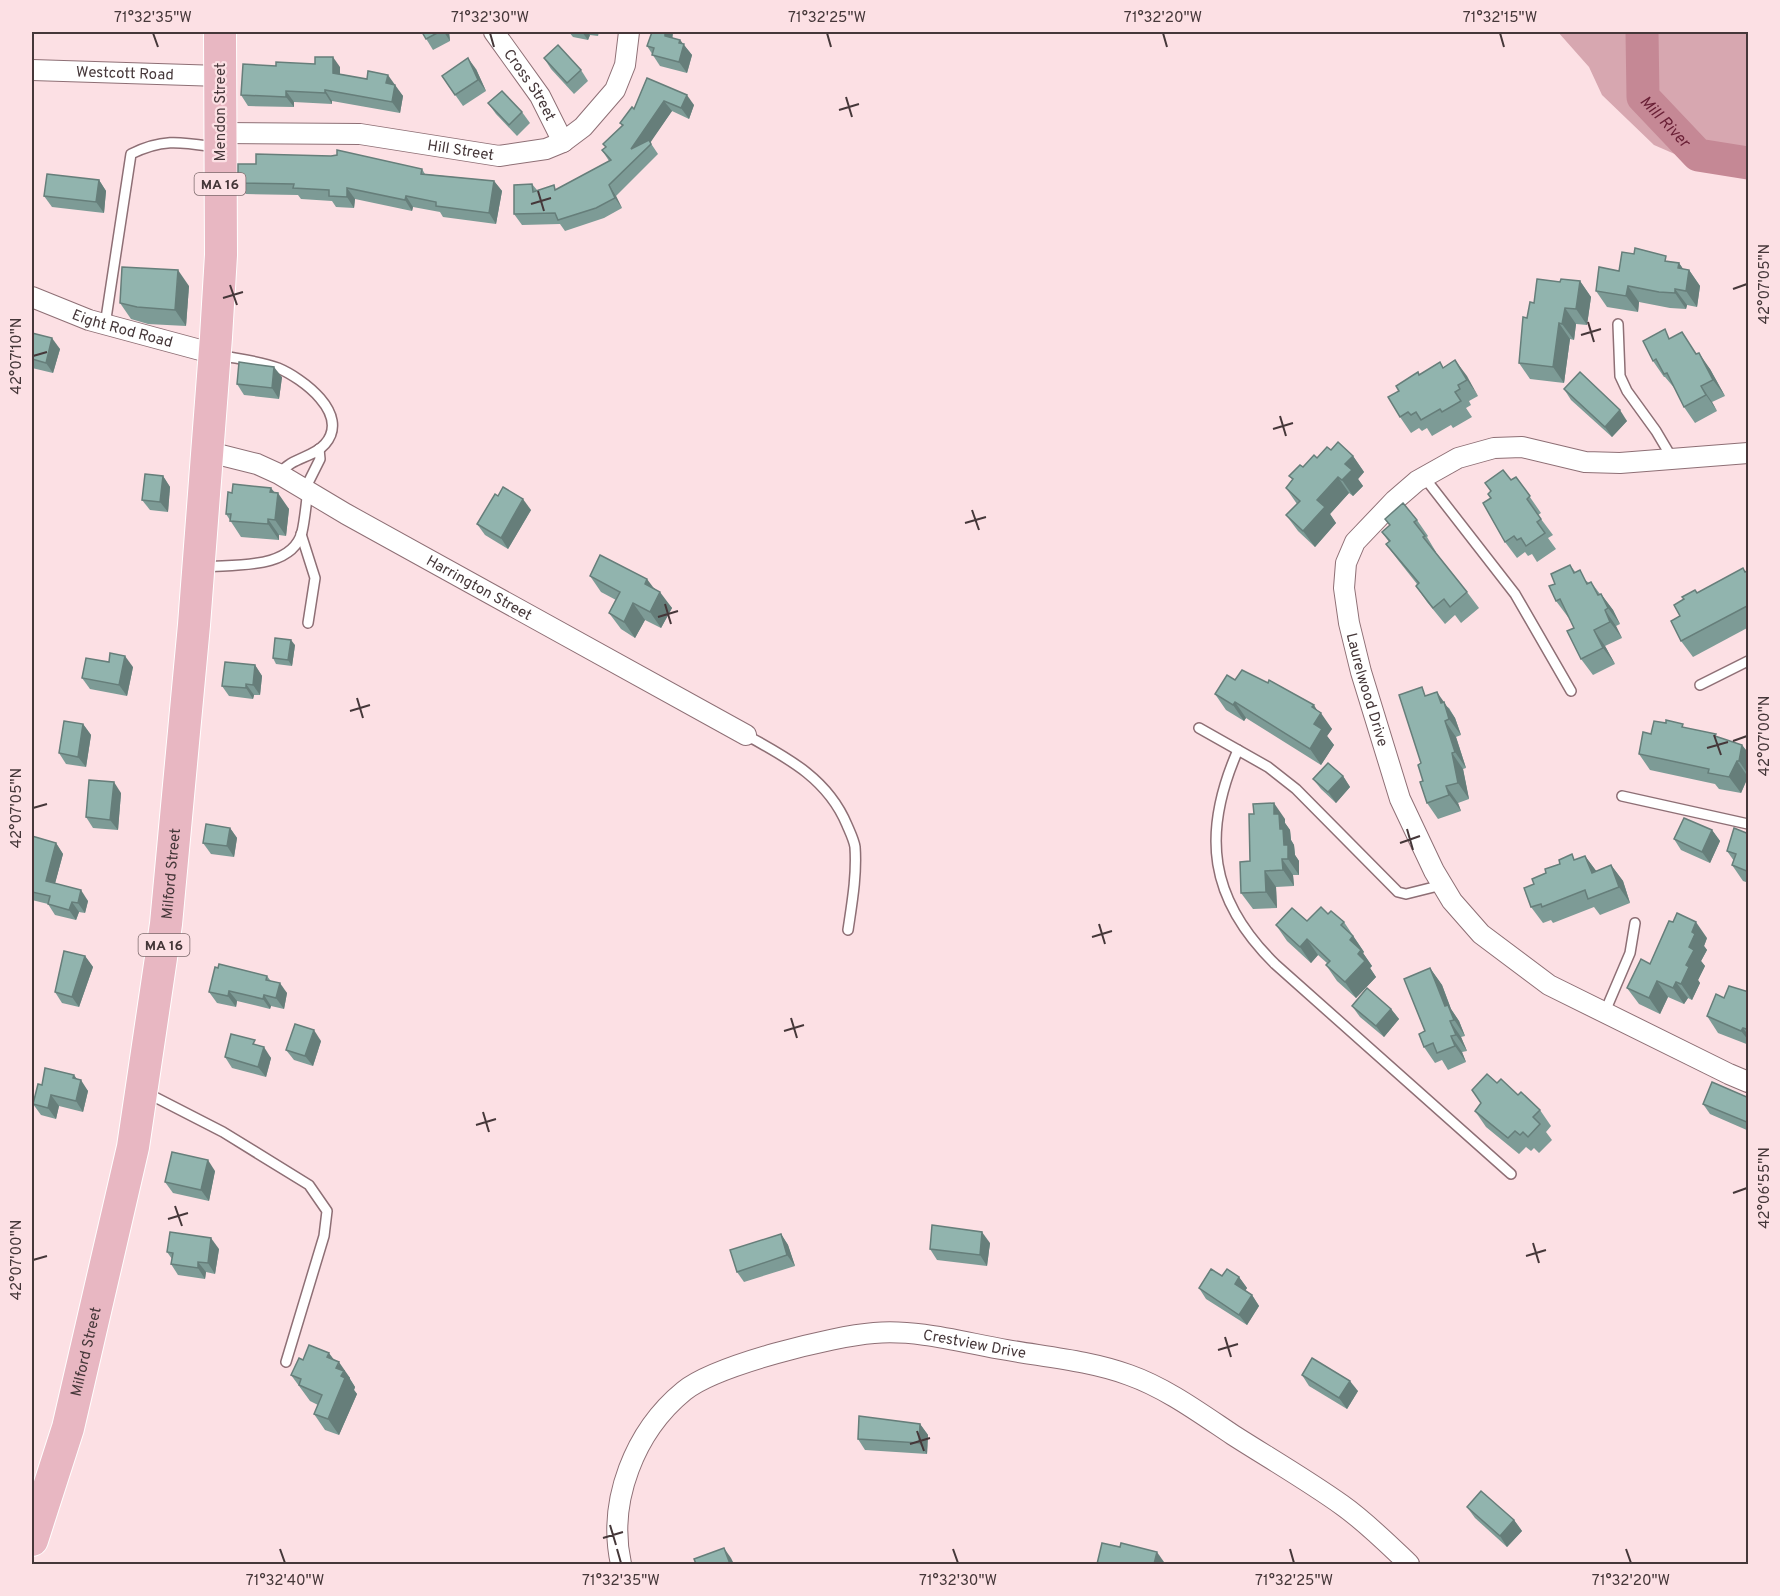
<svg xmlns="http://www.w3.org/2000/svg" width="1780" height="1596" viewBox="0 0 1780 1596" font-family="Overpass,sans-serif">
	<rect width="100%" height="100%" fill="#fce0e4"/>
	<polygon fill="#d7a7b0" points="1558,32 1748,32 1748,170 1700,165 1654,145 1602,95 1589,67"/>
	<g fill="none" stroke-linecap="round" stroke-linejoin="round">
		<path stroke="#c58895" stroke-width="33" id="s1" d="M1642 32 1643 97 1698 155 1748 163"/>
		<g stroke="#8e6f75" stroke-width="12">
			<g id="service">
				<polyline points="1618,324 1620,376 1627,391 1656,431 1672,458"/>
				<path d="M105 325 131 154C163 138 181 142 215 147"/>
				<path d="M218 355C238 359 260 361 278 368 302 378 351 414 325 444 313 458 292 457 279 474"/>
				<polyline points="1424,477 1515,594 1571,691"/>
				<polyline points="305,489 320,459 319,449"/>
				<polyline points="301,534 315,578 308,623"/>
				<path d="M204 567C234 564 292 570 302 532 305 519 306 504 308 490"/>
				<polyline points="1700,685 1748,661"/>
				<polyline points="1199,728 1268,767 1296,789 1398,892 1406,894 1442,885"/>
				<path d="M746 735C788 758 828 779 847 825 850 832 854 840 855 847 857 875 852 903 848 930"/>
				<path d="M1238 750C1201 834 1209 899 1275 964L1511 1174"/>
				<polyline points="1622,796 1748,824"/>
				<polyline points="1604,1014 1630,953 1635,923"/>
				<polyline points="147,1093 223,1132 309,1185 327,1211 324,1236 286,1362"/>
			</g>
		</g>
		<g stroke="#8e6f75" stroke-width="22">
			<g id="minor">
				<path id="s2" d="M494 32 540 96 563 142"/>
				<path id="s3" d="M32 70 220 76"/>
				<path id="s4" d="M220 133 360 134 499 156 546 149 563 142 583 127 615 90 625 65 629 32"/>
				<path id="s5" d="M32 297 89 320 215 354"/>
				<path id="s6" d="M209 452 257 464 279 474 346 514 746 735"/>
				<path id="s7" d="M1748 453 1620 463 1585 462 1522 447 1494 448 1458 458 1417 481 1395 500 1355 542 1346 563 1344 588 1349 623 1361 672 1400 799 1434 871 1452 901 1481 934 1549 985 1729 1074 1748 1082"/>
				<path id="s8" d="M621 1564C607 1501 635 1431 684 1391 716 1365 833 1336 874 1333 918 1329 965 1343 1007 1350 1047 1357 1091 1361 1129 1375 1166 1388 1200 1413 1233 1435 1269 1458 1307 1480 1342 1505 1366 1522 1388 1544 1409 1564"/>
			</g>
		</g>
		<g stroke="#fff" stroke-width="34">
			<g id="primary">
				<path id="s9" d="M32 1540 68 1428 133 1147 166 924 194 625 216 337 221 255 220 32"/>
			</g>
		</g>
		<use href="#service" stroke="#fff" stroke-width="9"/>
		<use href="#minor" stroke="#fff" stroke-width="20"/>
		<use href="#primary" stroke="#e8b7c2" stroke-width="32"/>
	</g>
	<g fill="#7d9b96">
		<polygon points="422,32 449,32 450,41 433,50"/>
		<polygon points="569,32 599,32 598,36 590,35 588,40 573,37"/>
		<polygon points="680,40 692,55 687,73 660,66 647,46"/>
		<polygon points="544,58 581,70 588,81 574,94 551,69"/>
		<polygon points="276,66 340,67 340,74 394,85 403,96 400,113 332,101 332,104 294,102 294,107 248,106 241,95"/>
		<polygon points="476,69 486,91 463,106 442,76"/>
		<polygon points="647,78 694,105 689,119 672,111 650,142 658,154 616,196 622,208 604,218 565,231 560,224 522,225 514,214 532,184 537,190 557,189 609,161 602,150 606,147 603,144 622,126 620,123 634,109"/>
		<polygon points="488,103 522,112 530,123 517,136 496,114"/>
		<polygon points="422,169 425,174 494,181 502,191 496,224 443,217 440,212 413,207 412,211 355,199 354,208 336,207 332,201 301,199 298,195 246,194 238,183"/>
		<polygon points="99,180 106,191 104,213 52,207 44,196"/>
		<polygon points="1670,262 1679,263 1683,269 1689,270 1700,286 1697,307 1687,305 1686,309 1670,308 1639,302 1638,312 1607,307 1596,291 1619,271"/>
		<polygon points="1580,281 1591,297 1587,325 1576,324 1574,340 1570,339 1564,383 1530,379 1519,363 1527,318 1534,303 1560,282"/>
		<polygon points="189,286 186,326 148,324 131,319 120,303"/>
		<polygon points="32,333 60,349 53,373 32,368"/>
		<polygon points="1671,338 1697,354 1710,369 1725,396 1712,402 1717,411 1695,423 1684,407 1676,390 1665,377 1664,377 1653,361"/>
		<polygon points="1455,360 1478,396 1469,401 1471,405 1466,408 1472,417 1453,428 1451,425 1432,436 1427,428 1422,431 1419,428 1411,433 1400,417 1399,391 1420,374 1444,367"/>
		<polygon points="282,377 279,399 244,395 237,384"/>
		<polygon points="1564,389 1627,421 1612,437 1571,400"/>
		<polygon points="1331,450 1353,456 1364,472 1358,479 1363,486 1353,496 1349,493 1330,514 1336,523 1315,547 1298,531 1286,515 1297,504 1286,488 1293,480 1289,476"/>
		<polygon points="163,476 170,487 168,512 150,510 142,500"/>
		<polygon points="1516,477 1541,513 1538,515 1553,535 1548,538 1556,549 1537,562 1532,554 1528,556 1525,552 1517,558 1505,542 1491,498"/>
		<polygon points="271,488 289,509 286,536 279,535 279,540 241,537 226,514 232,493"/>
		<polygon points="498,496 531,510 508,549 485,535 477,524"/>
		<polygon points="1385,519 1417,520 1428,536 1427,537 1436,552 1436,553 1467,592 1479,608 1461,623 1455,615 1445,624 1427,602 1416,586 1417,584 1398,560 1386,544 1389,542 1382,532 1390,526"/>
		<polygon points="1570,565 1576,573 1589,583 1591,582 1600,594 1601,594 1613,610 1620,624 1616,626 1622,638 1605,646 1615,664 1593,675 1581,659 1574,628 1569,616 1568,617 1556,601 1555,584"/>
		<polygon points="1749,570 1749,627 1693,657 1681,641 1680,616 1697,593"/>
		<polygon points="590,576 654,588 672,608 661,628 645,620 635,638 621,629 609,613 616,600 601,592"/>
		<polygon points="295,645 292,666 276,664 273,658"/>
		<polygon points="255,665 262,676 260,695 254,695 253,699 229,696 222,686"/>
		<polygon points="133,667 127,696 90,689 82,678"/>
		<polygon points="1235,680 1318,711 1332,729 1327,736 1334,745 1321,765 1246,718 1244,721 1226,710 1215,694"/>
		<polygon points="1428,695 1449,708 1455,718 1461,735 1456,737 1466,768 1463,769 1469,799 1458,803 1461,811 1438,819 1427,803 1421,763"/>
		<polygon points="83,724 91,735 86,767 66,764 59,753"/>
		<polygon points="1686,728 1742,745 1749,754 1749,777 1748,777 1741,793 1719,789 1715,784 1650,770 1639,754 1651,734"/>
		<polygon points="1343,776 1350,787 1336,803 1321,789 1313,779"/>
		<polygon points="121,793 118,830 93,828 86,817"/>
		<polygon points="1285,819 1285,823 1290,830 1291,840 1294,845 1295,855 1299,861 1299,875 1293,875 1294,886 1276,887 1277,908 1253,909 1241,893 1250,861"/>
		<polygon points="230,828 237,838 234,857 211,854 203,843"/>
		<polygon points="1712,830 1720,841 1710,863 1681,850 1674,839"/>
		<polygon points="1749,834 1749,883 1743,881 1732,865 1734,861 1727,851"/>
		<polygon points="32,836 56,843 63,854 55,883 88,901 85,913 79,912 76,920 55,915 48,904 32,900"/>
		<polygon points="1585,856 1596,871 1611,865 1623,881 1630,903 1600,915 1594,907 1553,923 1551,920 1543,923 1531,907 1534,884 1546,873"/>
		<polygon points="1328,914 1344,922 1364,952 1363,953 1372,966 1370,968 1376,977 1356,998 1337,981 1326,965 1327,963 1318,955 1311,963 1287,941 1276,925 1307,921"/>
		<polygon points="1707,938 1704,946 1707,950 1701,961 1705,966 1698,980 1700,983 1692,1000 1688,998 1684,1004 1668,997 1660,1014 1639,1004 1627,988 1650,964"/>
		<polygon points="85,956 93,967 79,1007 62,1003 55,992"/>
		<polygon points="1430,968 1442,985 1451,1009 1459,1021 1465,1036 1461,1037 1467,1051 1462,1052 1466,1062 1448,1070 1442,1060 1435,1063 1424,1047"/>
		<polygon points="267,976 270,980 287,993 284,1009 271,1006 270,1009 237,1001 236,1007 217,1003 209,992"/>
		<polygon points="1749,992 1749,1045 1718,1033 1707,1016"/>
		<polygon points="1352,1006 1391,1009 1399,1019 1384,1037 1360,1017"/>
		<polygon points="321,1041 313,1066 294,1060 286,1050"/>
		<polygon points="258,1045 271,1058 266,1077 232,1068 225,1057"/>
		<polygon points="77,1079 88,1091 83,1112 59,1106 56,1119 41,1115 33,1104 42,1085"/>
		<polygon points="1497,1083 1518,1095 1540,1110 1551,1126 1546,1132 1552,1140 1539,1153 1534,1148 1531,1151 1526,1147 1519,1154 1486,1127 1475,1111"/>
		<polygon points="1749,1098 1749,1131 1710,1114 1703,1104"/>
		<polygon points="215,1171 209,1201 173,1193 165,1182"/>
		<polygon points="781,1234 788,1245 795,1266 744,1282 737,1272"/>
		<polygon points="990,1243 987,1266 937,1260 930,1249"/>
		<polygon points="219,1249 215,1274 206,1272 205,1279 178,1275 171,1264 172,1259 167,1252"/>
		<polygon points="1222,1276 1239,1277 1247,1288 1245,1291 1252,1295 1259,1306 1247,1325 1206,1299 1199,1288"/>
		<polygon points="303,1360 334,1360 350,1378 350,1379 355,1387 354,1390 357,1394 339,1435 325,1430 314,1414 318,1405 310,1401 291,1375"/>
		<polygon points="1302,1375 1358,1391 1347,1409 1309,1386"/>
		<polygon points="920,1424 928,1435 927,1454 865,1450 858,1439"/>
		<polygon points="1467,1507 1514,1520 1522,1531 1507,1547 1475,1518"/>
	</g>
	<g fill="#667e7a">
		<polygon points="444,32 449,32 450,41"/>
		<polygon points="582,32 587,32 590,35 588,40"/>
		<polygon points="665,32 673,32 672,46 665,36"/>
		<polygon points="680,40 692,55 687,73 679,62"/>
		<polygon points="333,57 340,67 340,83 333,73"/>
		<polygon points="468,58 476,69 486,91 478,80"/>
		<polygon points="388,75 403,96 400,113 392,102 386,83"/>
		<polygon points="325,90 332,101 332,104 325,93"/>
		<polygon points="286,91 294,102 294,107 286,97"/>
		<polygon points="687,95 694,105 689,119 681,108"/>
		<polygon points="664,101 672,111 646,149 631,149"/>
		<polygon points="99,180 106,191 104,213 96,202"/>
		<polygon points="494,181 502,191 496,224 489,213"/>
		<polygon points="609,185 616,196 622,208 615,198"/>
		<polygon points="347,188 355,199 354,208 347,197"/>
		<polygon points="406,196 413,207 412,211 405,200"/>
		<polygon points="1679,263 1688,276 1689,270 1700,286 1697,307 1686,291 1678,268"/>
		<polygon points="178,270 189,286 186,326 175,310"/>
		<polygon points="1580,281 1591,297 1587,325 1576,309"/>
		<polygon points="1628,286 1639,302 1638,312 1626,296"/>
		<polygon points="1675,289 1687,305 1686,309 1675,293"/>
		<polygon points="1565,308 1576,324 1574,340 1562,324"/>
		<polygon points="1559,323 1570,339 1564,383 1553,367"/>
		<polygon points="52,338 60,349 53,373 46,363"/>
		<polygon points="1699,353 1710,369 1725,396 1713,380"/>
		<polygon points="1455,360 1467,376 1478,396 1467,380"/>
		<polygon points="274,367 282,377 279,399 272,388"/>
		<polygon points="1701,386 1712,402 1717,411 1706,395"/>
		<polygon points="1620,410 1627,421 1612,437 1605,427"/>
		<polygon points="1353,456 1364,472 1358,479 1363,486 1353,496 1342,480 1345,464"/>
		<polygon points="163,476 170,487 168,512 160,502"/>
		<polygon points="1338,477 1349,493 1330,514 1336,523 1315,547 1303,531 1317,500"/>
		<polygon points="271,488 277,497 278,493 289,509 286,536 275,520 270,492"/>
		<polygon points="523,499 531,510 508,549 501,538"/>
		<polygon points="268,519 279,535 279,540 268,524"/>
		<polygon points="647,579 659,595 660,592 672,608 661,628 650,612 645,584"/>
		<polygon points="1601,594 1613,610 1620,624 1608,608"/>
		<polygon points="633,603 645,620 635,638 624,622"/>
		<polygon points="1605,610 1616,626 1622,638 1610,622"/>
		<polygon points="1594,630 1605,646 1615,664 1603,648"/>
		<polygon points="291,640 295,645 292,666 288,660"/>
		<polygon points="125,656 133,667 127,696 119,685"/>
		<polygon points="255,665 262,676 260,695 253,685"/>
		<polygon points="246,684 254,695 253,699 246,688"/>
		<polygon points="1437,692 1455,718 1461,735 1449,719 1441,703"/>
		<polygon points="1235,702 1246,718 1244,721 1233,705"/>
		<polygon points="1314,705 1320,715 1321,713 1332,729 1327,736 1334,745 1321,765 1310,749 1314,724 1312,707"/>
		<polygon points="1445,721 1456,737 1466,768 1455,752"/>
		<polygon points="83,724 91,735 86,767 78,757"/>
		<polygon points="1742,745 1749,754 1749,776 1739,761"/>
		<polygon points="1452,753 1463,769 1469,799 1458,783"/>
		<polygon points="1737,761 1748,777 1741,793 1729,777"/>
		<polygon points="1343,776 1350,787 1336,803 1328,792"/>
		<polygon points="114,782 121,793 118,830 110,820"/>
		<polygon points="1446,786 1458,803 1461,811 1449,795"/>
		<polygon points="1274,803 1285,819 1285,823 1290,830 1291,840 1294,845 1295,855 1299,861 1299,875 1288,859 1274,814"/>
		<polygon points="230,828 237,838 234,857 227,846"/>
		<polygon points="1712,830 1720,841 1710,863 1702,852"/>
		<polygon points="56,843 63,854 53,891 46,881"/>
		<polygon points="1585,856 1597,872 1592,873"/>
		<polygon points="1282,859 1293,875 1294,886 1283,870"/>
		<polygon points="1611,865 1623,881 1630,903 1619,887"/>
		<polygon points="1265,871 1276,887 1277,908 1266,892"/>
		<polygon points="81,890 88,901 85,913 78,903"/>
		<polygon points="72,902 79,912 76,920 69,910"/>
		<polygon points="1696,922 1707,938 1704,946 1707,950 1701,961 1705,966 1698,980 1700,983 1692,1000 1681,984 1686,965 1692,932"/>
		<polygon points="1353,936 1364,952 1363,953 1372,966 1370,968 1376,977 1356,998 1345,982 1358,954 1350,940"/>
		<polygon points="1307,939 1318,955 1311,963 1300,947"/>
		<polygon points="85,956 93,967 79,1007 72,997"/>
		<polygon points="1430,968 1442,985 1451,1009 1459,1021 1465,1036 1445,1006"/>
		<polygon points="1657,981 1668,997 1660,1014 1649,998"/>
		<polygon points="1676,982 1688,998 1684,1004 1673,988"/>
		<polygon points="280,983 287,993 284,1009 276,998"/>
		<polygon points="229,991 237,1001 236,1007 228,996"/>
		<polygon points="264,995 271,1006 270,1009 263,999"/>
		<polygon points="1391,1009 1399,1019 1384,1037 1376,1026"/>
		<polygon points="1450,1021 1461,1037 1467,1051 1456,1035"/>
		<polygon points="1743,1028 1749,1036 1749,1041 1741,1031"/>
		<polygon points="314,1030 321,1041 313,1066 305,1056"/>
		<polygon points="1451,1036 1462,1052 1466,1062 1455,1046"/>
		<polygon points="264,1047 271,1058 266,1077 258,1067"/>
		<polygon points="74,1075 80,1083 81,1080 88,1091 83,1112 76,1101 73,1078"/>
		<polygon points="51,1095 59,1106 56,1119 48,1108"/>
		<polygon points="208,1160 215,1171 209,1201 201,1190"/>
		<polygon points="982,1232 990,1243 987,1266 980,1255"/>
		<polygon points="781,1234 788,1245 795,1266 787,1255"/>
		<polygon points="211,1238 219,1249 215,1274 208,1263"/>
		<polygon points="198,1262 206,1272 205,1279 198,1268"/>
		<polygon points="1239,1277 1247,1288 1242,1295 1235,1284"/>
		<polygon points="1252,1295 1259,1306 1247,1325 1239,1315"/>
		<polygon points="329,1353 338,1365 339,1362 350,1378 350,1379 355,1387 354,1390 357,1394 339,1435 328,1419 327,1357"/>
		<polygon points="1350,1381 1358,1391 1347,1409 1339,1398"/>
		<polygon points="920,1424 928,1435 927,1454 919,1443"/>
		<polygon points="1514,1520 1522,1531 1507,1547 1500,1536"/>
		<polygon points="724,1548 731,1558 734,1564 730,1564"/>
		<polygon points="1157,1552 1164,1562 1164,1564 1154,1564"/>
	</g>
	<g fill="#91b4ae" stroke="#667e7a" stroke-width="1.5">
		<polygon points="422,32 439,32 426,39"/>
		<polygon points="652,32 665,32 665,36 680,40 679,43 684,44 679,62 652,55 654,48 647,46"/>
		<polygon points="558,45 581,70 567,83 544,58"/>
		<polygon points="315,57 333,57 333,73 367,79 368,71 388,75 386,83 395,85 392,102 325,90 325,93 286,91 286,97 241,95 243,64 276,66 276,62 315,64"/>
		<polygon points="468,58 478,80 455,95 442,76"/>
		<polygon points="647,78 687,95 681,108 664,101 631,149 649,140 651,144 609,185 615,198 596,208 558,220 555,213 514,214 514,185 532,184 533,192 554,185 555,190 611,160 602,150 606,147 603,144 623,125 620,123 632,107 634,109"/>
		<polygon points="502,91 522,112 509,125 488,103"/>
		<polygon points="337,150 422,169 421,174 494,181 489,213 436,206 436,202 406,196 405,200 347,188 347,197 329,196 329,190 293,188 294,184 238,183 238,164 256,164 256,154 331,156 337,155"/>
		<polygon points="47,174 99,180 96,202 44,196"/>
		<polygon points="1635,248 1666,256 1665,261 1679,263 1678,268 1689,270 1686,291 1675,289 1675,293 1659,292 1628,286 1626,296 1596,291 1599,267 1619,271 1622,252 1634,254"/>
		<polygon points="122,267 178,270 175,310 137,307 120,303"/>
		<polygon points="1537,279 1560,282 1561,279 1580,281 1576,309 1565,308 1562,324 1559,323 1553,367 1519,363 1523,317 1527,318 1530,302 1534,303"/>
		<polygon points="1665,329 1669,339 1682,332 1696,354 1699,353 1713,380 1701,386 1706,395 1684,407 1667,373 1664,374 1656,359 1653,361 1643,341"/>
		<polygon points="32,333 52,338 46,363 32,359"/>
		<polygon points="1455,360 1467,380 1458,385 1460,389 1455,392 1461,401 1442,412 1440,409 1421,420 1416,412 1411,415 1408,412 1400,417 1388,397 1399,391 1396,386 1418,372 1419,375 1440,362 1443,368"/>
		<polygon points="239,362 274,367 272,388 237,384"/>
		<polygon points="1580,372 1620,410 1605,427 1564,389"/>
		<polygon points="1338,442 1353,456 1345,464 1352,470 1342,480 1338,477 1317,500 1325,507 1303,531 1286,515 1300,501 1286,488 1293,479 1289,476 1300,465 1303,467 1314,455 1317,458 1327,447 1331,450"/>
		<polygon points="1503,470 1511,480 1516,477 1530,496 1527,499 1541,519 1537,522 1545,533 1526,546 1521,538 1517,540 1514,536 1505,542 1483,503 1491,498 1488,494 1491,491 1485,483"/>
		<polygon points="145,474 163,476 160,502 142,500"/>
		<polygon points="233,484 271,488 270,492 278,493 275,520 268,519 268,524 230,521 231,514 226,514 228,492 232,493"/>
		<polygon points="503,487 523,499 501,538 477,524 495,494 498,496"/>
		<polygon points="1403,503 1417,520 1414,522 1425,536 1423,537 1467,592 1450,607 1444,599 1433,608 1416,586 1419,583 1386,544 1390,541 1382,532 1390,525 1385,519"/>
		<polygon points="600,555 647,579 645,584 660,592 650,612 633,603 624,622 609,613 620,592 590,576"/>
		<polygon points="1570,565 1574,573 1580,570 1587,584 1591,582 1598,595 1601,594 1608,608 1605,610 1610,622 1594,630 1603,648 1581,659 1567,631 1574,628 1560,599 1556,601 1549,586 1555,584 1551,574"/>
		<polygon points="1743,568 1745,572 1749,570 1749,605 1681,641 1671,621 1680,616 1674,605 1684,599 1682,597 1695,590 1697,593"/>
		<polygon points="275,638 291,640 288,660 273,658"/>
		<polygon points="110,653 125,656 119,685 82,678 86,658 109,662"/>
		<polygon points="225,662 255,665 253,685 246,684 246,688 222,686"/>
		<polygon points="1242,670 1268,683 1269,680 1314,705 1312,707 1321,713 1314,724 1322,729 1310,749 1235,702 1233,705 1215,694 1227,675 1235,680"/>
		<polygon points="1422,687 1425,696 1437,692 1441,703 1444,702 1449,719 1445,721 1455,752 1452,753 1458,783 1446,786 1449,795 1427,803 1420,782 1423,781 1418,765 1421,763 1399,695"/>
		<polygon points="1666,720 1683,724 1682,727 1716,734 1715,736 1742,745 1739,761 1737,761 1729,777 1708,773 1709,769 1639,754 1643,732 1651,734 1654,721 1666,723"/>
		<polygon points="64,721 83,724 78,757 59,753"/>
		<polygon points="1328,763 1343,776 1328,792 1313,779"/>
		<polygon points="89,780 114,782 110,820 86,817"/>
		<polygon points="1274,803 1274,814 1279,814 1280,829 1283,829 1284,845 1288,845 1288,859 1282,859 1283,870 1265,871 1266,892 1241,893 1240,862 1250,861 1249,814 1254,814 1253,804"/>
		<polygon points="1684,818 1712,830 1702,852 1674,839"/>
		<polygon points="206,824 230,828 227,846 203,843"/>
		<polygon points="1734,828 1749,834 1749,872 1732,865 1736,854 1727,851"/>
		<polygon points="32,836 56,843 46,881 81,890 78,903 72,902 69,910 48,904 50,896 32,892"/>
		<polygon points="1572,854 1574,860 1585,856 1592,873 1611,865 1619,887 1588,899 1585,890 1542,907 1541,904 1531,907 1524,888 1534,884 1532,879 1546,873 1545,869 1560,864 1559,860"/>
		<polygon points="1321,907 1328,914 1331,911 1344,922 1341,925 1353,936 1350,940 1361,950 1358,954 1365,961 1345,982 1326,965 1330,961 1307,939 1300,947 1276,925 1292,908 1307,921"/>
		<polygon points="1677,913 1696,922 1692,932 1695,934 1689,947 1694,950 1686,965 1689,967 1681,984 1676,982 1673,988 1657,981 1649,998 1627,988 1641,959 1650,964 1669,921 1673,922"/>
		<polygon points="64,951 85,956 72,997 55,992"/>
		<polygon points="219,964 267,976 266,980 280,983 276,998 264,995 263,999 229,991 228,996 209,992 215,967 218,968"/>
		<polygon points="1430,968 1445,1006 1448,1005 1454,1020 1450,1021 1456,1035 1451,1036 1455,1046 1437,1053 1433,1043 1424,1047 1419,1034 1425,1031 1404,979"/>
		<polygon points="1729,986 1749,992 1749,1030 1743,1028 1741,1031 1707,1016 1716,994 1724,998"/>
		<polygon points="1367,988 1391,1009 1376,1026 1352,1006"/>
		<polygon points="295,1024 314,1030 305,1056 286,1050"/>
		<polygon points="231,1034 255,1040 253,1044 264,1047 258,1067 225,1057"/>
		<polygon points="45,1068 74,1075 73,1078 81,1080 76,1101 51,1095 48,1108 33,1104 38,1084 42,1085"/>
		<polygon points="1487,1074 1497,1083 1501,1079 1518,1095 1521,1092 1540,1110 1533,1117 1540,1124 1528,1137 1523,1132 1520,1135 1515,1131 1508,1138 1475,1111 1481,1103 1472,1090"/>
		<polygon points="1712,1082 1749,1098 1749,1123 1703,1104"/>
		<polygon points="172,1152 208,1160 201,1190 165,1182"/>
		<polygon points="932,1225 982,1232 980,1255 930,1249"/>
		<polygon points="170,1232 211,1238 208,1263 198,1262 198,1268 171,1264 173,1253 167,1252"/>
		<polygon points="781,1234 787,1255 737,1272 730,1250"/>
		<polygon points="1211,1269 1222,1276 1227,1269 1239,1277 1235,1284 1252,1295 1239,1315 1199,1288"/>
		<polygon points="309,1345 329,1353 327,1357 339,1362 336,1368 344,1371 341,1376 345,1378 328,1419 314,1414 322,1395 299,1385 301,1379 291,1375 299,1358 303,1360"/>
		<polygon points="1312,1358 1350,1381 1339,1398 1302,1375"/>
		<polygon points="859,1416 920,1424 919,1443 858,1439"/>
		<polygon points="1481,1491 1514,1520 1500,1536 1467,1507"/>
		<polygon points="1102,1543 1120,1547 1121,1543 1157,1552 1154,1564 1097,1564"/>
		<polygon points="724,1548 730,1564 696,1564 694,1559"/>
	</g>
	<path fill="none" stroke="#453739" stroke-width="2" d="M153 33 158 47M490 33 494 47M827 33 831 47M1163 33 1167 47M1500 33 1504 47M846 97 852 117M839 110 859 104M538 191 544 211M531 204 551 198M230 285 237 305M1733 289 1747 284M223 298 243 292M1588 322 1594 342M1581 335 1601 329M33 356 47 352M1280 416 1286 436M1273 429 1293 423M972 510 979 530M965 523 986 517M665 604 671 624M658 617 678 611M357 698 363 718M350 711 370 705M1714 735 1721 755M1733 741 1747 736M1707 748 1728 742M33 808 47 804M1407 829 1413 850M1400 843 1420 836M1099 924 1105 944M1092 937 1112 931M791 1018 797 1038M784 1031 804 1025M483 1112 489 1132M476 1125 496 1119M1733 1193 1747 1188M175 1206 182 1226M168 1219 188 1213M1533 1243 1539 1263M1526 1256 1546 1250M33 1260 47 1256M1225 1337 1231 1357M1218 1350 1238 1344M917 1431 924 1451M910 1444 930 1438M610 1525 616 1545M603 1538 623 1532M280 1549 285 1563M617 1549 621 1563M953 1549 958 1563M1290 1549 1294 1563M1626 1549 1631 1563"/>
	<g text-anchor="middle" stroke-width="4.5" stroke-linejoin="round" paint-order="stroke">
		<g fill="#fce0e4" stroke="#7c6a6c" stroke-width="1.5">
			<rect x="194.5" y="173" width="51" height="22" rx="4.5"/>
			<rect x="138.5" y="934" width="51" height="22" rx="4.5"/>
		</g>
		<g font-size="14" font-weight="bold" fill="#453739">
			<text x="220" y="189">MA 16</text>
			<text x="164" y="950">MA 16</text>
		</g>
		<g font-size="15" fill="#453739" stroke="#fce0e4">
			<text dy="5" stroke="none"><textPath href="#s3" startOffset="93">Westcott Road</textPath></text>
			<text dy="5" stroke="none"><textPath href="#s2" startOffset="64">Cross Street</textPath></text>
			<text transform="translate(220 112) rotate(-90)" y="5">Mendon Street</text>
			<text dy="5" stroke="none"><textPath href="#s4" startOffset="242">Hill Street</textPath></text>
			<text dy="5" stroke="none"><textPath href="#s5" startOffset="96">Eight Rod Road</textPath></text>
			<text dy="5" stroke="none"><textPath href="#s6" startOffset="304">Harrington Street</textPath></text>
			<text dy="5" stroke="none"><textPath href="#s7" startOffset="580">Laurelwood Drive</textPath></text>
			<text dy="5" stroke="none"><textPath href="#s9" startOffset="682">Milford Street</textPath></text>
			<text dy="5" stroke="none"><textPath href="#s8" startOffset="495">Crestview Drive</textPath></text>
			<text dy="5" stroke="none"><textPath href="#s9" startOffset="196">Milford Street</textPath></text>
		</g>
		<g font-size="16" font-style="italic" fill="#6a2036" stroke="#fce0e4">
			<text dy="6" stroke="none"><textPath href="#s1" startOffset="98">Mill River</textPath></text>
		</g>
	</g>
	<rect width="1780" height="1596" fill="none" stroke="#fce0e4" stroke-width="66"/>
	<rect x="33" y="33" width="1714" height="1530" fill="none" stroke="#453739" stroke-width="2"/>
	<g font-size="15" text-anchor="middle" fill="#453739">
		<text x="153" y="22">71°32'35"W</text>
		<text x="490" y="22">71°32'30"W</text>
		<text x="827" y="22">71°32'25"W</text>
		<text x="1163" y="22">71°32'20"W</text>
		<text x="1500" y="22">71°32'15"W</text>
		<text transform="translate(1764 284) rotate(-90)" y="5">42°07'05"N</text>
		<text transform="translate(16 356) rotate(-90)" y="5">42°07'10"N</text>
		<text transform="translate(1764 736) rotate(-90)" y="5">42°07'00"N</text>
		<text transform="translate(16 808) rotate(-90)" y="5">42°07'05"N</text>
		<text transform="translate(1764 1188) rotate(-90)" y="5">42°06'55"N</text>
		<text transform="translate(16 1260) rotate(-90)" y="5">42°07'00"N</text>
		<text x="285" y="1585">71°32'40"W</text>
		<text x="621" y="1585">71°32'35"W</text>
		<text x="958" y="1585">71°32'30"W</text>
		<text x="1294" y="1585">71°32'25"W</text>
		<text x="1631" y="1585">71°32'20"W</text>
	</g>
</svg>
